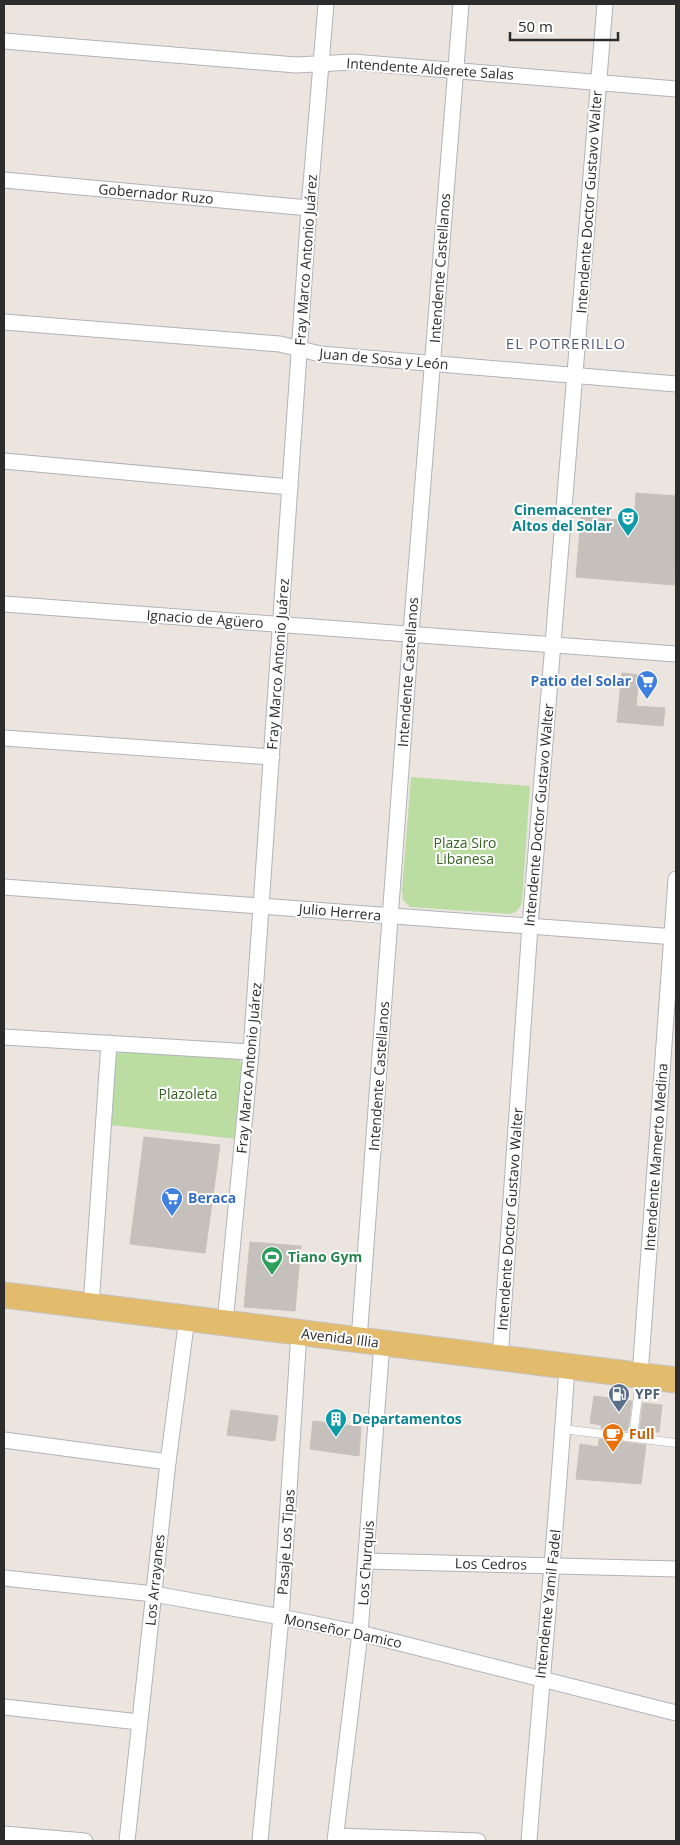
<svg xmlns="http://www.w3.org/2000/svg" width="680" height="1845" viewBox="0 0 680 1845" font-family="'Open Sans',sans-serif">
	<rect width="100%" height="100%" fill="#ece5df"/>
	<g fill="#bcdda2">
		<polygon points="411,777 530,786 522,903 518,910 511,914 410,907 403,900 402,890"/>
		<polygon points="123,1051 236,1057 243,1064 237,1139 110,1125 115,1057 118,1053"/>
	</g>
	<g fill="#c5c0bb" stroke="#c7c1b9">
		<polygon points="636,493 676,496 676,552 674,585 576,577 581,517 634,521"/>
		<polygon points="622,673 639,675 636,706 665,708 663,726 617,722"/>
		<polygon points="144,1137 220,1145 205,1253 130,1244"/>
		<polygon points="250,1242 301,1246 295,1311 244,1307"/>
		<polygon points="594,1396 632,1401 628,1431 601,1428 601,1425 590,1423"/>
		<polygon points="643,1403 662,1405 659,1432 647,1431 647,1434 639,1433"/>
		<polygon points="231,1410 278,1416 275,1441 227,1435"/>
		<polygon points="313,1421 361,1427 359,1456 310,1449"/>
		<polygon points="599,1439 646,1445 641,1484 576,1479 580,1444 598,1447"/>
	</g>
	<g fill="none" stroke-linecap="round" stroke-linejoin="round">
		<g stroke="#b0b3bb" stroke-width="9">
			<g id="lane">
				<polyline points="563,1429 676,1443"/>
				<polyline points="633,1437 640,1380"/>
			</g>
		</g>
		<g stroke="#b0b3bb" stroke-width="17">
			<g id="street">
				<polyline points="4,41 296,65 353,62 676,89"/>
				<polyline points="4,180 309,208"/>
				<polyline points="4,322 280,344 320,354 676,384"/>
				<polyline points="4,461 290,487"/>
				<polyline points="4,604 676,654"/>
				<polyline points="4,738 272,757"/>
				<polyline points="4,887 676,937"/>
				<polyline points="4,1037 251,1052"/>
				<polyline points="91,1306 109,1043"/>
				<polyline points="225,1323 251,1052 309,208 326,4"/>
				<polyline points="359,1340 411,633 461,4"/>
				<polyline points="500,1358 530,926 605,4"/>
				<polyline points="640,1375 676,879"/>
				<polyline points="4,1440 168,1462"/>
				<polyline points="366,1561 676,1569"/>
				<polyline points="4,1578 154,1594 281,1617 360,1633 676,1713"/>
				<polyline points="4,1707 139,1722"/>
				<polyline points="4,1834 85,1841"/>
				<polyline points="336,1836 478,1841"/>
				<polyline points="127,1841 168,1462 187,1318"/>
				<polyline points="260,1841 281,1617 299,1332"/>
				<polyline points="335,1841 360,1633 382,1343"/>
				<path d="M529 1841C541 1683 557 1525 567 1366"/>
			</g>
		</g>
		<g stroke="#c4c4c4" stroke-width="27">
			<polyline id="primary" points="4,1295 676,1380"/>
		</g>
		<use href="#lane" stroke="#fff" stroke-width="8"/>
		<use href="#street" stroke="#fff" stroke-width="15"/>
		<use href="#primary" stroke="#e3bb6d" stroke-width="25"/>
	</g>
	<defs>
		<g id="theatre-pin" transform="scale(1.125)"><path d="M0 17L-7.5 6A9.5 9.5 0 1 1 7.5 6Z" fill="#0f9aa8" stroke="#fff"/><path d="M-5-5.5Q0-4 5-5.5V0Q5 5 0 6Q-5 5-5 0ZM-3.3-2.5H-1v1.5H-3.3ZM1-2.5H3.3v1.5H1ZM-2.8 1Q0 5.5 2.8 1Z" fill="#fff"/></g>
		<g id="supermarket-pin" transform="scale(1.125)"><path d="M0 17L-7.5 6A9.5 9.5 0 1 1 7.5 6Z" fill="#3f7fe0" stroke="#fff"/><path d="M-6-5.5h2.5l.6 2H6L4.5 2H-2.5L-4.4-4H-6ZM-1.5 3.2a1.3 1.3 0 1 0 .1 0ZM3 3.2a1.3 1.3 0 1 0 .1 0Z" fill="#fff"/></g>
		<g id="stadium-pin" transform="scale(1.125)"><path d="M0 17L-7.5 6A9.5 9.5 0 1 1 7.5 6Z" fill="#2e9e5b" stroke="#fff"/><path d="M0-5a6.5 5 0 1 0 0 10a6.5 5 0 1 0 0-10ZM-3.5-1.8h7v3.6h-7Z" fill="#fff"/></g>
		<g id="fuel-pin" transform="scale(1.125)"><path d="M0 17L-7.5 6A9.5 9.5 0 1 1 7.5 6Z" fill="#5c6f8a" stroke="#fff"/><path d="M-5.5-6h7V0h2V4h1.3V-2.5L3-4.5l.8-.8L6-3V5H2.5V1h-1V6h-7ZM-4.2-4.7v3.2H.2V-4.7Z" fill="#fff"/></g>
		<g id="building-pin" transform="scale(1.125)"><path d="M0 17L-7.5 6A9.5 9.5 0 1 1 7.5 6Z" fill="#0f9aa8" stroke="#fff"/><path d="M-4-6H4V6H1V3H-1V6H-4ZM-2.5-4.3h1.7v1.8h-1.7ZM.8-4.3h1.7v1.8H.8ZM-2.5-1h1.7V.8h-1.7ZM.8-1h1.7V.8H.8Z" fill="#fff"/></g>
		<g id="cafe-pin" transform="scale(1.125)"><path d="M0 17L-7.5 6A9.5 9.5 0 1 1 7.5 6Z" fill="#e8710a" stroke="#fff"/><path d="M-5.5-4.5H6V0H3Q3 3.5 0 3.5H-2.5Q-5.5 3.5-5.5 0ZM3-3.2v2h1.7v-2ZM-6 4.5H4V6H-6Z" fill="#fff"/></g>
	</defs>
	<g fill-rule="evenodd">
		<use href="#theatre-pin" x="628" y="518"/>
		<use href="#supermarket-pin" x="647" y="681"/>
		<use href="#supermarket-pin" x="172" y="1198"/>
		<use href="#stadium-pin" x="272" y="1257"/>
		<use href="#fuel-pin" x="619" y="1394"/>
		<use href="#building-pin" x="336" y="1419"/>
		<use href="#cafe-pin" x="613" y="1434"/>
	</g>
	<g text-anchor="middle" stroke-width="4" stroke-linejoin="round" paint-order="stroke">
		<g font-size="14" fill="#2c2c2c" stroke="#fff">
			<text transform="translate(430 69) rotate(4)" y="5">Intendente Alderete Salas</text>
			<text transform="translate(156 194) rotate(5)" y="5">Gobernador Ruzo</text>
			<text transform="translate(589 202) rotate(-86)" y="5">Intendente Doctor Gustavo Walter</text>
			<text transform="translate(306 260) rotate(-86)" y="5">Fray Marco Antonio Juárez</text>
			<text transform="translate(440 268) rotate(-86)" y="5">Intendente Castellanos</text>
			<text transform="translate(384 359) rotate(5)" y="5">Juan de Sosa y León</text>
			<text transform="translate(205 619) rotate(4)" y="5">Ignacio de Agüero</text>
			<text transform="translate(278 664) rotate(-86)" y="5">Fray Marco Antonio Juárez</text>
			<text transform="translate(408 672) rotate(-86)" y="5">Intendente Castellanos</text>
			<text transform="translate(539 815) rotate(-85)" y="5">Intendente Doctor Gustavo Walter</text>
			<text transform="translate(340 912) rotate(5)" y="5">Julio Herrera</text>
			<text transform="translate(249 1068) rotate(-85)" y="5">Fray Marco Antonio Juárez</text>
			<text transform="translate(379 1076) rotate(-86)" y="5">Intendente Castellanos</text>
			<text transform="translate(656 1157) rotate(-86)" y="5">Intendente Mamerto Medina</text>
			<text transform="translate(510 1219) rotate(-86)" y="5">Intendente Doctor Gustavo Walter</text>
			<text transform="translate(340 1338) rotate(7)" y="5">Avenida Illia</text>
			<text transform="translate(286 1542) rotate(-86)" y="5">Pasaje Los Tipas</text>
			<text transform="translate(366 1563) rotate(-86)" y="5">Los Churquis</text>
			<text transform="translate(491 1564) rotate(1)" y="5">Los Cedros</text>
			<text transform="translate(155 1580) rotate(-84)" y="5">Los Arrayanes</text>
			<text transform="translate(548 1604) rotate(-84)" y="5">Intendente Yamil Fadel</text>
			<text transform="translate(343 1631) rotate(12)" y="5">Monseñor Damico</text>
		</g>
		<g font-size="14" font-weight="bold" fill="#0d838f" stroke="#fff" text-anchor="end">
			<text x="612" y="515">Cinemacenter<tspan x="612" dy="16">Altos del Solar</tspan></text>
			<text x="352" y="1424" text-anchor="start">Departamentos</text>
		</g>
		<g font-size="14" font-weight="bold" fill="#366cbe" stroke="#fff" text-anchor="end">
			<text x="631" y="686">Patio del Solar</text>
			<text x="188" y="1203" text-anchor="start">Beraca</text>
		</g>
		<g font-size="14" fill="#366322" stroke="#fff">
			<text x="465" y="848">Plaza Siro<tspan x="465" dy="16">Libanesa</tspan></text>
			<text x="188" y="1099">Plazoleta</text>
		</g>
		<g font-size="14" font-weight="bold" fill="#27864d" stroke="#fff" text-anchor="start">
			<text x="288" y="1262">Tiano Gym</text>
		</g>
		<g font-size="14" font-weight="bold" fill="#4e5e75" stroke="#fff" text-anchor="start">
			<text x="635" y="1399">YPF</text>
		</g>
		<g font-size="14" font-weight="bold" fill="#c56008" stroke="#fff" text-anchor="start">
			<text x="629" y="1439">Full</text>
		</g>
		<g font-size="15" letter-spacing="1" fill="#505c78" stroke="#fff">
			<text x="566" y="349">EL POTRERILLO</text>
		</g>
	</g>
	<rect width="680" height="1845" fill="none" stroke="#2c2c2c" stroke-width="10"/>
	<path d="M510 32v8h108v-8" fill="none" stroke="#2c2c2c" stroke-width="2.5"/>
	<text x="518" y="32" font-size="15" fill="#2c2c2c" stroke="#ffffff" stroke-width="4" paint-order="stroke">50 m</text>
</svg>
